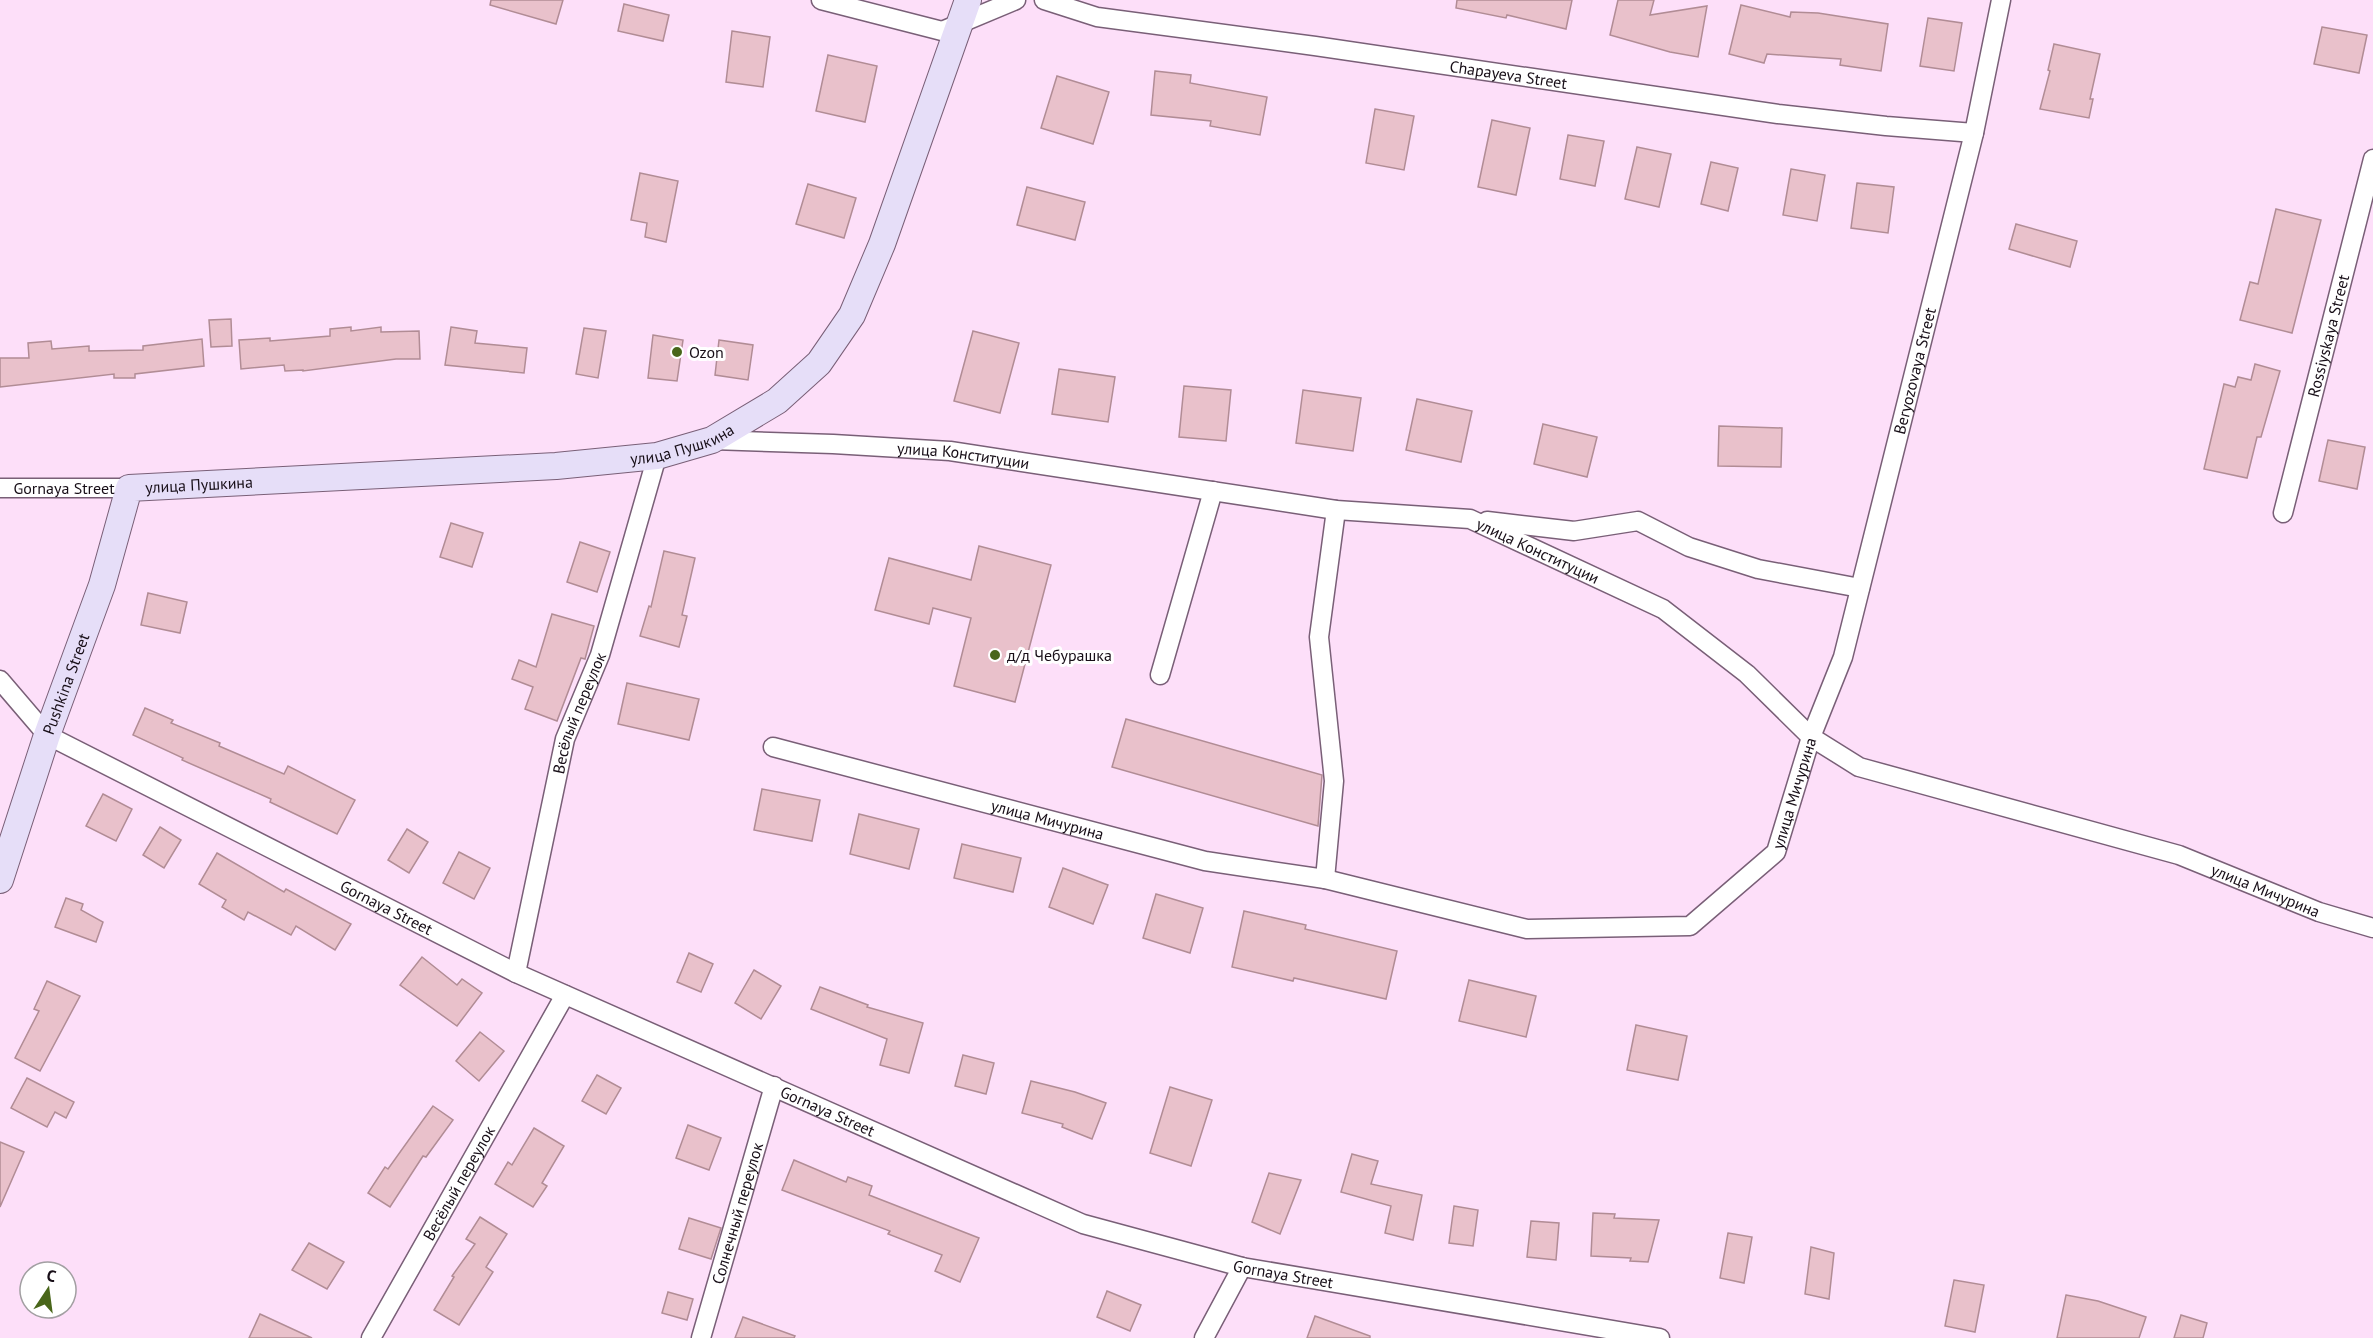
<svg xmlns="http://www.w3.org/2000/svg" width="2373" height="1338" viewBox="0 0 2373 1338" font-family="'PT Sans',sans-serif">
	<rect width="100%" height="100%" fill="#fddff9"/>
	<g fill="#e9c1cb" stroke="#b18c95" stroke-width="1.5">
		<polygon points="491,0 563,0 556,24 490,5"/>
		<polygon points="1457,0 1572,0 1566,29 1507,15 1506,18 1456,8"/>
		<polygon points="1618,0 1654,0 1650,15 1707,6 1698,57 1670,52 1610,35"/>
		<polygon points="624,4 669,15 663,41 618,31"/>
		<polygon points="1741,5 1790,17 1791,12 1818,13 1888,24 1881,71 1840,65 1841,59 1767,54 1764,63 1729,54"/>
		<polygon points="1928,18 1962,23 1954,71 1920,66"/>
		<polygon points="2322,27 2367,35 2359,73 2314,64"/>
		<polygon points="732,31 770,37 763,87 726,82"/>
		<polygon points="2054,44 2100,54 2090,99 2093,99 2089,118 2040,109 2050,71 2048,70"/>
		<polygon points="828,55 877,66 865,122 816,111"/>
		<polygon points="1155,71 1191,75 1190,83 1267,97 1260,135 1210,126 1211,121 1151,115"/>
		<polygon points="1057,76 1109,92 1093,144 1041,128"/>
		<polygon points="1375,109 1414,116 1404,170 1366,163"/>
		<polygon points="1492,120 1530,128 1516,195 1478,187"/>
		<polygon points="1568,135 1604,141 1595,186 1560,179"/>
		<polygon points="1637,147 1671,154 1659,207 1625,199"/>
		<polygon points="1711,162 1738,168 1728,211 1701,204"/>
		<polygon points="1791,169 1825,175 1817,221 1783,215"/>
		<polygon points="640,173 678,181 666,242 645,237 647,223 631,220"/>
		<polygon points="1857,183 1894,187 1888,233 1851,228"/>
		<polygon points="808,184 856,198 844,238 796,224"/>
		<polygon points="1027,187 1085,202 1075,240 1017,225"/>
		<polygon points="2276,209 2321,220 2292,333 2240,320 2250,282 2258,284"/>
		<polygon points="2016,224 2077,241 2070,267 2009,249"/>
		<polygon points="231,319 232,346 211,347 209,320"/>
		<polygon points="351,327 351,331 381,327 381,332 419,331 420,359 396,359 303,371 303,370 285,371 284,365 241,369 239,340 270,338 270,341 330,336 330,329"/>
		<polygon points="451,327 477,331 475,343 527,348 524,373 445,365"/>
		<polygon points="584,328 606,331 598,378 576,374"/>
		<polygon points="973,331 1019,343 1000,413 954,401"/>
		<polygon points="653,335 683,340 677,381 648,378"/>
		<polygon points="202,339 204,366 135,374 135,378 114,378 114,374 0,387 0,358 29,358 28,343 51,341 52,349 89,346 89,351 143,350 143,346"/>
		<polygon points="719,340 753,345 748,380 715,375"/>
		<polygon points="2255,364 2280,371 2261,437 2257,437 2247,478 2204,469 2224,384 2235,387 2238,377 2251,380"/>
		<polygon points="1059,369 1115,377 1108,422 1052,414"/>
		<polygon points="1184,386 1231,390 1226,441 1179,437"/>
		<polygon points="1303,390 1361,398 1353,451 1296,443"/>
		<polygon points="1417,399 1472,411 1461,462 1406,450"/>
		<polygon points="1543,424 1597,437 1587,477 1534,464"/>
		<polygon points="1719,426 1782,428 1781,467 1718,466"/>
		<polygon points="2328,440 2365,447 2357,489 2319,481"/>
		<polygon points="451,523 483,533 472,567 440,557"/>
		<polygon points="580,542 610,552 597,592 567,582"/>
		<polygon points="979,546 1051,565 1015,702 954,686 971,618 933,608 929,624 875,610 889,558 971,580"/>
		<polygon points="664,551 695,558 682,615 687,616 679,647 640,636 649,606 651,607"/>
		<polygon points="148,593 187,602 180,633 141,625"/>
		<polygon points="552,614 594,626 585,659 581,658 557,721 525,709 533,687 512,679 519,660 536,667"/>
		<polygon points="627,683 699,699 689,740 618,724"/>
		<polygon points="145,708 173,720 171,723 220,743 219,746 284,774 288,766 355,800 337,834 270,802 271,799 182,760 183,758 133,735"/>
		<polygon points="1126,719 1322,775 1318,826 1112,767"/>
		<polygon points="762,789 820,800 812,841 754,830"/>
		<polygon points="103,794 132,809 116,841 86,826"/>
		<polygon points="859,814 919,829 909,869 850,854"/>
		<polygon points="160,827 181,840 164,868 143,855"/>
		<polygon points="407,829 428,842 409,873 388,860"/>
		<polygon points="962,844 1021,858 1013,892 954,878"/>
		<polygon points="459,852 490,868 474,899 443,883"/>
		<polygon points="217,853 284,892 286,889 351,924 335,950 296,926 291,935 248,912 244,920 222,907 226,900 199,884"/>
		<polygon points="1063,868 1108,885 1093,924 1049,907"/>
		<polygon points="1156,894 1203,908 1190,953 1143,938"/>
		<polygon points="66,898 83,904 81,910 103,922 96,942 55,927"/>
		<polygon points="1244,911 1306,925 1305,929 1397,951 1386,999 1294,978 1293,981 1232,967"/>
		<polygon points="689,953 713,964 701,992 677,982"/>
		<polygon points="422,957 457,985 462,979 482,993 457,1026 400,985"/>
		<polygon points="754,970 781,986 761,1019 735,1003"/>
		<polygon points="1469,980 1536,996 1526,1037 1459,1021"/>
		<polygon points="47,981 80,996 40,1071 15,1058 39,1011 34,1009"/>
		<polygon points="820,987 868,1005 867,1007 923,1023 909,1073 880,1065 887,1039 811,1009"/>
		<polygon points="1636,1025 1687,1036 1678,1080 1627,1070"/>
		<polygon points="480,1032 504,1051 479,1081 456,1061"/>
		<polygon points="963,1055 994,1063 986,1094 955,1086"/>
		<polygon points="597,1075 621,1088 606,1114 582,1101"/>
		<polygon points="27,1078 74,1102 66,1118 55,1112 47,1127 11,1108"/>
		<polygon points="1031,1081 1075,1092 1106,1103 1092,1139 1062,1127 1063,1124 1022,1113"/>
		<polygon points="1170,1087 1212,1100 1191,1166 1150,1153"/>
		<polygon points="433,1106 453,1120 426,1157 423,1156 390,1207 368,1193 385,1167 388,1169"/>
		<polygon points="688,1125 721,1138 709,1170 676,1158"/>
		<polygon points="534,1128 564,1146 542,1183 547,1186 533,1207 495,1184 508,1162 512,1165"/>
		<polygon points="0,1142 24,1152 0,1207"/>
		<polygon points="1352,1154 1378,1161 1371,1184 1422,1195 1413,1240 1385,1233 1391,1206 1341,1192"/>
		<polygon points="794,1160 846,1182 848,1177 872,1186 869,1195 979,1238 960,1282 935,1271 942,1255 888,1234 890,1231 782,1190"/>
		<polygon points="1269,1173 1301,1180 1280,1234 1252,1222"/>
		<polygon points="1454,1206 1478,1210 1473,1246 1449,1243"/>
		<polygon points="1593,1213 1615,1214 1614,1218 1659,1220 1648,1262 1630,1261 1631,1258 1591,1256"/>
		<polygon points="480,1217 507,1234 486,1267 493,1272 459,1325 434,1310 454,1277 452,1276 475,1244 466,1239"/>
		<polygon points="689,1218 721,1228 711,1259 679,1249"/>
		<polygon points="1531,1221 1559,1223 1556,1260 1527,1257"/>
		<polygon points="1728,1233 1752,1237 1744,1283 1720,1278"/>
		<polygon points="309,1243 344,1262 327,1289 292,1270"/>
		<polygon points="1811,1247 1834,1253 1829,1299 1805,1294"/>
		<polygon points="1954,1280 1984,1285 1975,1332 1945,1326"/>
		<polygon points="1107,1291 1141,1305 1130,1331 1097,1317"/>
		<polygon points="668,1292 693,1299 687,1320 662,1313"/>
		<polygon points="2066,1295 2098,1301 2146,1317 2139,1338 2057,1338"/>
		<polygon points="260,1314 312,1338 249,1338"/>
		<polygon points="2181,1315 2207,1323 2203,1338 2174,1338"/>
		<polygon points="1315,1316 1370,1336 1370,1338 1307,1338"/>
		<polygon points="743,1317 795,1336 794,1338 735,1338"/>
	</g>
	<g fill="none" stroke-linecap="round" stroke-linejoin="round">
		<g stroke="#795f77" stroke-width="21">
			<g id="street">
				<polyline points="821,0 942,31 1016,0"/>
				<path id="s1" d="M1044 0 1097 17 1315 46 1778 114 1886 126 1974 133"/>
				<path id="s2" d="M712 440 833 444 950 451 1336 510 1470 519 1663 609 1747 674 1811 737 1859 767 2179 855 2319 912 2373 928"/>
				<path id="s3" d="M0 488H129"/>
				<path id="s4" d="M2283 513 2373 159"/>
				<polyline points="1487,521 1574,531 1638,521 1689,547 1758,569 1860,588"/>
				<polyline points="1160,675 1213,491"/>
				<path id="s5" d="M0 680 47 735 516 973 1083 1224 1242 1267 1660 1338"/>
				<path id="s6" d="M773 747 1205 861 1325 879 1334 781 1319 637 1336 510"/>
				<path id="s7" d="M1325 879 1527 929 1690 926 1776 852 1811 737 1843 657 1974 133 2001 0"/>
				<path id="s8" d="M516 973 565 739 600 655 657 456"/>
				<path id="s9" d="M371 1338 565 995"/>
				<path id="s10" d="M701 1338 774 1086"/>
				<polyline points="1204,1338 1242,1267"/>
			</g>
		</g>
		<g stroke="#795f77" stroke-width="28">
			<g id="secondary">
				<path id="s11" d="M0 880 47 735 102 585 129 488 556 466 657 456 712 440 777 401 819 363 852 315 882 244 968 0"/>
			</g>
		</g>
		<use href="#street" stroke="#fff" stroke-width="18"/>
		<use href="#secondary" stroke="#e6def8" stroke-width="26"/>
	</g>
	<g fill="#49661a" stroke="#fff" stroke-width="2">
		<circle cx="677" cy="352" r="6"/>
		<circle cx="995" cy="655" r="6"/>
	</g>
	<g text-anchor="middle" stroke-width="6" stroke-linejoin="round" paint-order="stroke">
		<g font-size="16" fill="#170e17" stroke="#fff">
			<text dy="6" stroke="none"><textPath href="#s1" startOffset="471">Chapayeva Street</textPath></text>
			<text dy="6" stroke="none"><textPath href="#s4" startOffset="183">Rossiyskaya Street</textPath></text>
			<text dy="6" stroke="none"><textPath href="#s7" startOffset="986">Beryozovaya Street</textPath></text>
			<text dy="6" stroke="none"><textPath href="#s11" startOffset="969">улица Пушкина</textPath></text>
			<text dy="6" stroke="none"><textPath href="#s2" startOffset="252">улица Конституции</textPath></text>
			<text dy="6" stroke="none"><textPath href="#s11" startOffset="483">улица Пушкина</textPath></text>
			<text dy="6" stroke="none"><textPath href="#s3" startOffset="64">Gornaya Street</textPath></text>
			<text dy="6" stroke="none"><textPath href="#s2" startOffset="838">улица Конституции</textPath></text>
			<text dy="6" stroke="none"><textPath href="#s11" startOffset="207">Pushkina Street</textPath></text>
			<text dy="6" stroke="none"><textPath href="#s8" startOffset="268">Весёлый переулок</textPath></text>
			<text dy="6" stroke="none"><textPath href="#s7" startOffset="546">улица Мичурина</textPath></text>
			<text dy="6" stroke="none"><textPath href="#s6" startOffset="284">улица Мичурина</textPath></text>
			<text dy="6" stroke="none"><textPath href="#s2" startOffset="1654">улица Мичурина</textPath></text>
			<text dy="6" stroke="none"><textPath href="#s5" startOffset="453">Gornaya Street</textPath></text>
			<text dy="6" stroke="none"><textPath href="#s5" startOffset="939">Gornaya Street</textPath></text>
			<text dy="6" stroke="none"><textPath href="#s9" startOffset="178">Весёлый переулок</textPath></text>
			<text dy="6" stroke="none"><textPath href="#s10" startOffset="130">Солнечный переулок</textPath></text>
			<text dy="6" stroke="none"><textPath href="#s5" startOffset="1425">Gornaya Street</textPath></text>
		</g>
		<g font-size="16" fill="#170e17" stroke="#fff" text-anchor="start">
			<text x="689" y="358">Ozon</text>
			<text x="1007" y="661">д/д Чебурашка</text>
		</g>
	</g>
	<g transform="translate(48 1290) rotate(13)"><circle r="28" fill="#ffffff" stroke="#a29fa2" stroke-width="1.5"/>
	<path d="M0-4.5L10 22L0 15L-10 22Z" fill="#49661a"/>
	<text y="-9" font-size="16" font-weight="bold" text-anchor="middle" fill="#170e17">С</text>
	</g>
</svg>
